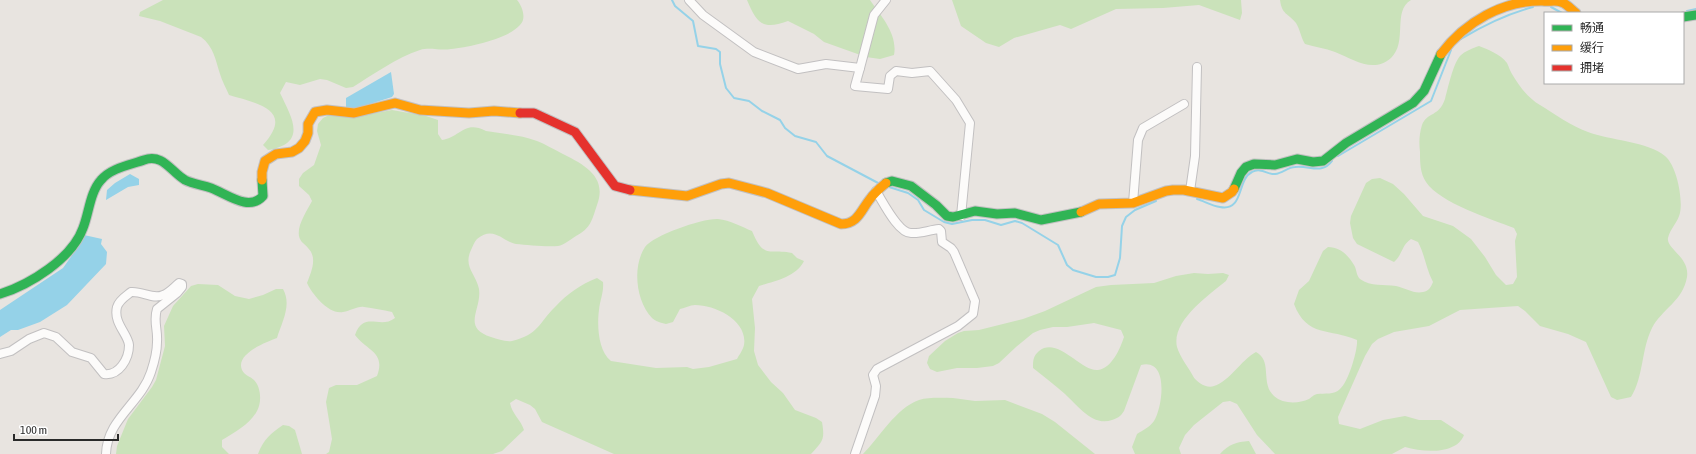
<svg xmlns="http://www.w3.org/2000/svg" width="1696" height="454" viewBox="0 0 1696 454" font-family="'Asap Condensed','Noto Sans SC',sans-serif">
	<rect width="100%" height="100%" fill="#e8e4e0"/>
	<g fill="#cae2ba">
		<path d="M163 0H517C522 6 527 18 520 25 508 39 469 47 451 49 441 51 430 47 420 50 396 58 374 74 353 87L346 88 327 80 320 79 300 85 286 82 280 93C292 118 308 143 268 150L263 145C296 109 255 103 229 95 226 88 222 81 220 74 215 59 214 47 201 37L160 21 139 16 140 12Z"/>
		<path d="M747 0H870C881 16 898 34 894 55L880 59 866 57 824 42 814 34 788 21C763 30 757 24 747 0Z"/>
		<polygon points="952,0 1241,0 1242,13 1240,20 1199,5 1163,8 1116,9 1071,29 1060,25 1014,38 999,47 986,43 961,26"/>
		<path d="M1280 0H1411C1392 11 1408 42 1391 58 1373 74 1353 59 1335 52 1325 48 1315 47 1305 44 1301 38 1300 29 1296 23 1288 13 1282 15 1280 0Z"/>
		<path d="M1479 46C1489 50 1500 54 1507 63 1509 67 1510 71 1512 74 1519 86 1528 98 1540 105 1555 114 1571 126 1588 132 1609 140 1649 142 1665 156 1677 166 1683 199 1680 213 1678 222 1670 229 1668 238 1666 249 1690 257 1687 277 1683 301 1662 309 1652 328 1641 350 1644 376 1631 397L1617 400 1611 397 1586 342 1568 334 1540 326 1525 311 1518 306 1460 310 1429 326 1394 332 1378 339 1372 344 1365 356 1338 417 1339 424 1360 429 1383 420 1405 416 1419 420H1441L1464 435C1457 454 1425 453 1405 447L1392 454H1275L1257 435 1237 404 1230 401 1223 402 1194 425 1185 435 1179 448 1181 454H1135L1132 447 1137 434C1143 430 1150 427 1154 421 1163 406 1169 358 1141 365L1124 411C1120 417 1118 418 1112 420 1093 427 1077 405 1065 394 1055 385 1044 377 1033 368 1033 361 1033 356 1039 351 1058 336 1081 372 1098 370 1112 368 1120 349 1124 337L1121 330 1094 323 1067 327H1053L1040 330 1033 333 1016 347 999 363 993 366 977 368H957L937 372 930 369 927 363 929 356 945 341 958 333 964 331 979 330 1023 319 1045 311 1096 287 1111 285 1154 283 1176 276 1194 273 1208 274 1223 273 1229 275 1226 281C1209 295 1171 321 1177 347 1180 357 1188 367 1193 376 1196 382 1207 389 1214 386 1230 381 1240 361 1256 352 1273 361 1260 383 1274 396 1283 404 1298 404 1309 399 1312 397 1313 395 1317 394 1325 393 1334 395 1340 389 1348 383 1358 350 1357 340 1330 328 1307 338 1294 304L1299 290 1309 281 1323 251 1328 247C1340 247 1348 255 1354 265 1357 270 1356 275 1360 279 1371 287 1384 284 1396 286 1405 288 1414 294 1423 292 1429 291 1431 287 1433 282 1426 269 1425 255 1418 242L1411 239C1401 246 1403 254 1394 262L1357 244 1353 238 1350 223 1351 216 1366 183 1372 179 1380 178 1393 184 1404 194 1423 216 1453 226 1471 239 1485 257 1496 275 1506 285 1513 284 1517 277 1515 241 1517 234 1514 228C1491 219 1440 203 1426 182 1420 173 1420 162 1420 152 1419 143 1419 135 1422 125 1427 112 1439 117 1445 99 1448 88 1453 64 1460 56 1465 51 1473 48 1479 46Z"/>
		<path d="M392 110 426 116 438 120V134L442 140C461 137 464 120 486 131 503 134 521 135 537 141 545 144 553 149 561 153 583 164 608 176 597 205 592 220 591 228 576 236 571 239 564 245 558 246 546 247 527 245 516 244 503 242 494 225 477 239 474 242 473 246 471 250 463 267 476 274 479 289 482 310 461 327 491 337 498 339 505 342 512 341 539 334 538 324 555 307 567 294 581 284 597 278L603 282C604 292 600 300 599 310 597 325 598 351 611 361L656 368 687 367 693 369 709 367 737 359C739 355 743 350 744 345 748 321 716 305 695 305 690 305 685 308 680 309L673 322 666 324C661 323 655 321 652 318 636 301 632 267 645 247 654 235 703 218 718 219 730 220 742 227 752 231 764 260 769 248 792 253L797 258 804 261C796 277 775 281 759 286L752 299 755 328 754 351 758 365 771 382 783 393 795 410 816 418 822 422C825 440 823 441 811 454H614L542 422 535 409 530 405 516 399 510 403C512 414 521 420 524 430L502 451 493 454H326L329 452 332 439 326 402 329 388 336 385H357L377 376C386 352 367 351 355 335 364 310 380 330 395 318L392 312C383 310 373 308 364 307 357 306 351 311 343 312 329 315 312 294 307 283 311 272 318 258 308 248 305 244 300 242 299 236 297 225 307 211 312 201L309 195 299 186V179L303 173 314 165 321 145 317 131 318 124 323 118 329 115 371 114Z"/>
		<path d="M198 284 218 285 235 296 249 299 263 295 276 289H283C292 305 282 322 277 338 266 342 235 354 242 370 245 376 250 376 254 380 261 387 262 402 257 411 250 424 235 432 222 440V447L229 454H116L117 446 128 419 152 387 156 380 165 346 164 326 173 306 191 286Z"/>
		<path d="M953 398 975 401 1005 400 1042 414 1055 422 1095 454H863C879 438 896 408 919 400 929 397 942 398 953 398Z"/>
		<path d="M283 425 289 426 295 430 302 454H258C263 440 271 433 283 425Z"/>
		<path d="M1249 441 1256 454H1220C1229 444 1236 442 1249 441Z"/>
	</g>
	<g fill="#95d2e8">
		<polygon points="391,72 394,94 392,97 354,109 346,107 346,98"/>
		<polygon points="130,174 139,179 139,185 128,187 106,200 107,190 115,183"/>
		<polygon points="84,235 102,239 101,244 107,252 106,264 67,305 40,322 18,330 11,330 0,337 0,310 63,268 80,244"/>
	</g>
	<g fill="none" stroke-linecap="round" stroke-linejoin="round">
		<g stroke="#95d2e8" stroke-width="2">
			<polyline points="672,0 675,6 693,21 698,46 716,49 720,52 720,64 726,88 734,98 749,101 762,111 780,120 785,128 795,136 816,142 827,156 880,184"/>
			<polyline points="1551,7 1562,13"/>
			<polyline points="1687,11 1696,9"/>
			<path d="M1461 39C1484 25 1507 14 1533 7"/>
			<polyline points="1338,156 1431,101 1451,50"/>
			<polyline points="889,187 908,193 918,200 924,210 944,222 952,224 972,220 985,220 1001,225 1015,221 1022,223 1058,245 1067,265 1073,270 1096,277 1108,277 1115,275 1120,258 1122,226 1126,217 1135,210 1156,201"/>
			<path d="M1197 199C1204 201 1212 206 1220 207 1244 212 1237 179 1252 172 1261 167 1268 175 1275 174 1283 173 1288 167 1295 167 1309 165 1322 175 1332 161"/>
		</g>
		<g stroke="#c2c0c1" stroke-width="10">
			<g id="street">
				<polyline points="689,0 703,15 754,52 798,69 826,64 860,68 855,86 888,89 890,76 896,71 912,73 930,71 956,100 970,123 961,216"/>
				<polyline points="860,68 874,15 886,0"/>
				<polyline points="1190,191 1195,156 1197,67"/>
				<polyline points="1133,203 1138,140 1143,128 1184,104"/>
				<path d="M0 354 11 351 29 339 44 333 56 337 72 352 91 358 104 374C119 376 129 359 129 345 128 334 113 323 117 307 119 300 126 296 131 292 143 291 153 300 163 295 169 293 174 287 179 283L182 284V287L177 293 157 309C153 321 158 329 157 342 157 351 154 363 151 372 141 403 107 419 106 454"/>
				<path d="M855 454 875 396 876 386 873 375 877 369 958 326 973 314 975 301 954 252 951 248 942 242 941 231 939 229C929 230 920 234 911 233 898 233 883 202 876 191"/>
			</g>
		</g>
		<g stroke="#c2c0c1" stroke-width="11">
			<g id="fast">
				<polyline points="1683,17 1696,15"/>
				<polyline points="886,183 892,181 911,186 936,205 947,216 953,217 975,211 997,214 1015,213 1041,220 1081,212"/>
				<polyline points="1234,189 1241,173 1246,167 1254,164 1275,165 1297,159 1313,162 1323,161 1346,143 1413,103 1424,91 1441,54"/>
				<path d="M0 294C29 285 72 259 83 228 89 213 90 192 101 180 111 168 130 165 144 160 163 153 171 172 185 180 193 184 202 185 211 188 227 194 249 212 263 196L262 180"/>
			</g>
		</g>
		<g stroke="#c2c0c1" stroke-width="11">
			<g id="slow">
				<path d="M1441 54C1465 22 1503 0 1543 1 1548 2 1556 0 1561 2 1566 3 1572 10 1576 13"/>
				<polyline points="262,180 262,172 265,161 276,154 292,152 299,148 305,141 308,133 308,124 315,112 327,110 354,113 395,103 420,110 469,113 494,111 520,113"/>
				<path d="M630 190 687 196 721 184 729 183 767 193 841 224C858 224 861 210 870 199 874 193 880 188 886 183"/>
				<polyline points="1081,212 1099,204 1133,203 1166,191 1173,190 1184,190 1223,198 1232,192 1234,189"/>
			</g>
		</g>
		<g stroke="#c2c0c1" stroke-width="11">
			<polyline id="jam" points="520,113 534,113 575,132 615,186 630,190"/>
		</g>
		<use href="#street" stroke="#fcfbfa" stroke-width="8"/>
		<use href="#fast" stroke="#30b455" stroke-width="9"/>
		<use href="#slow" stroke="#ff9f0a" stroke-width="9"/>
		<use href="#jam" stroke="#e5322d" stroke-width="9"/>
	</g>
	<rect x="1544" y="12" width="140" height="72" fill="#ffffff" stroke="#aaaaaa"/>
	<rect x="1552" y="25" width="20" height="6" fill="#30b455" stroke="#aaaaaa"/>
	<text x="1580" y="32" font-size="12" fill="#2a2a2a">畅通</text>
	<rect x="1552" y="45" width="20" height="6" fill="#ff9f0a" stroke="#aaaaaa"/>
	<text x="1580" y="52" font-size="12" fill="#2a2a2a">缓行</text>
	<rect x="1552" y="65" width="20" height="6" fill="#e5322d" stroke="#aaaaaa"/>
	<text x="1580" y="72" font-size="12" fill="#2a2a2a">拥堵</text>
	<path d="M14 434v6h104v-6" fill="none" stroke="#2a2a2a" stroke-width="2"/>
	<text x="20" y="434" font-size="12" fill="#2a2a2a" stroke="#ffffff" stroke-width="3" paint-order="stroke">100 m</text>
</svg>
